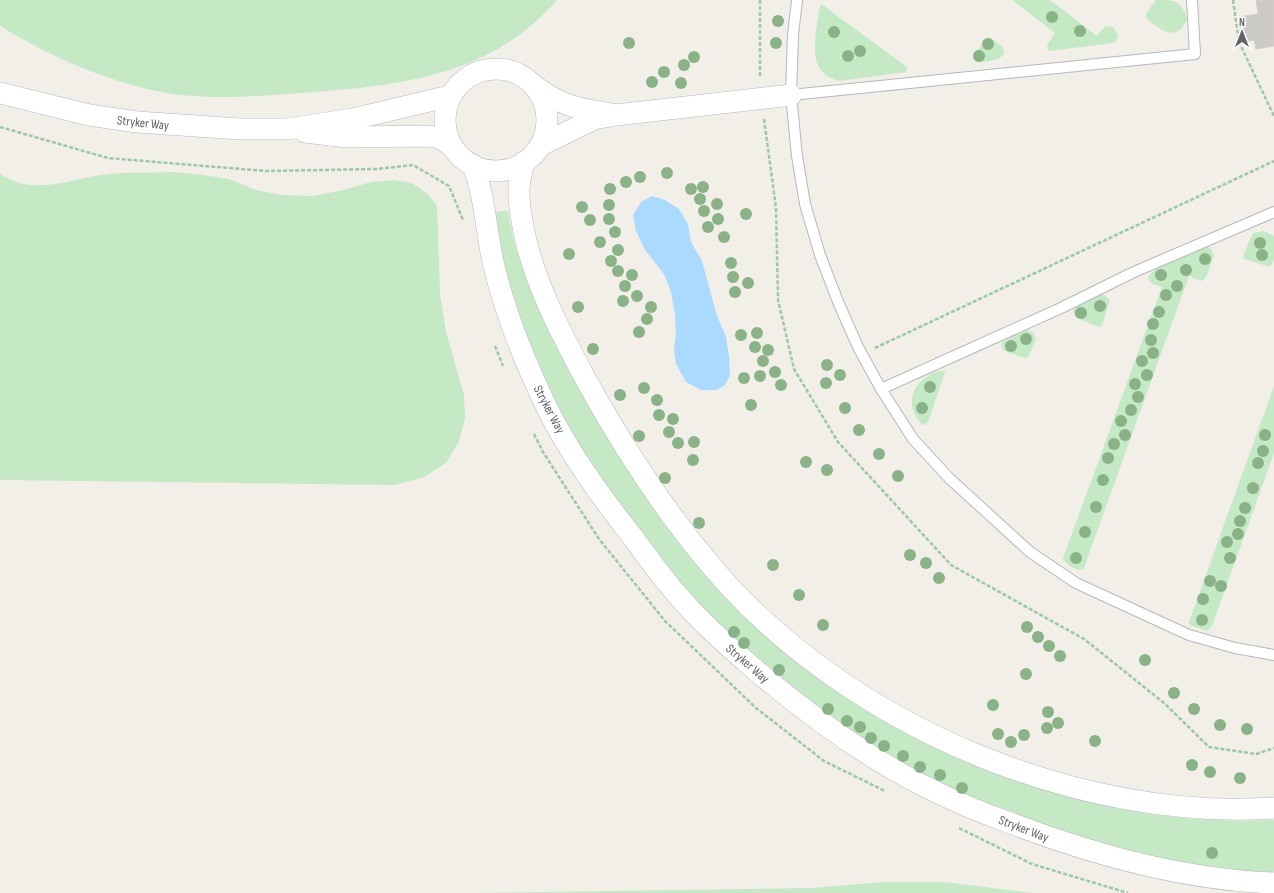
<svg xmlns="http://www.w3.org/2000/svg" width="1274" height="893" viewBox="0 0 1274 893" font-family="'Sofia Sans Condensed',sans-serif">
	<rect width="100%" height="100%" fill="#f1efe8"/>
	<g fill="#c5e8c5">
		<path d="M0 0H557C489 78 397 86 300 93 249 97 197 101 147 89 94 76 46 54 0 26Z"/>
		<polygon points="1012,0 1050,0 1097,36 1105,26 1113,27 1118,35 1116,41 1112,43 1051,51 1048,50 1047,45 1055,33"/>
		<path d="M1156 0C1173 0 1182 0 1187 19 1177 44 1159 29 1146 18V14Z"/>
		<path d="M821 4 907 67 906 72 840 81C805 74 816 37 819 10Z"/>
		<path d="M989 37 1002 46 1004 53C1000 62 987 61 978 62L973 59V55Z"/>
		<path d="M172 172 196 174 229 179 256 190 281 195 312 196 344 190 371 182 394 180 412 183 428 194 437 206 440 294 446 332 464 395 465 419 459 441 446 463 424 477 395 485 0 480V174C35 198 73 177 110 174 130 172 151 173 172 172Z"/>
		<path d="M501 211H508C519 283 556 343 591 406 623 463 656 519 700 569 840 730 1059 830 1274 820V873C1107 862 938 802 804 700 756 663 712 620 671 575 653 555 639 530 623 508 610 490 596 473 584 454 556 411 532 359 516 310 506 278 500 246 494 213Z"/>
		<polygon points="1264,231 1274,236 1274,259 1270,267 1244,259 1243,256 1253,233"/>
		<path d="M1205 246 1211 248 1214 256 1206 277 1202 281 1189 276 1086 562 1083 570C1076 571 1065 564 1063 558L1162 287 1151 283 1148 278C1154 264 1192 252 1205 246Z"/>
		<polygon points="1100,295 1104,295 1110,300 1102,326 1098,327 1075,317 1073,311 1077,306"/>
		<polygon points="1026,330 1033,332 1036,339 1028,357 1024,358 1003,350 1001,344 1004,341"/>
		<path d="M938 371H944L945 372 928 422 924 425 921 424C903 401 913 381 938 371Z"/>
		<polygon points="1274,386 1274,453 1212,626 1207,631 1190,625 1189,622"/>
		<polygon points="884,882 944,882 1033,893 476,893 812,888"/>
	</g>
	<polygon fill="#aadaff" points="652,196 665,200 679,209 688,224 691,242 702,261 717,316 726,337 729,356 730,376 724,386 716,390 701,390 686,382 676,364 674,350 676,333 675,315 671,292 664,274 645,250 636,231 633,215 641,202"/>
	<polygon fill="#cccac5" stroke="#d6d1c6" points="1256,0 1274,0 1274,46 1256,49 1254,40 1242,42 1239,17 1258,14"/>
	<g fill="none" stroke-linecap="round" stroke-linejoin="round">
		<g stroke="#b5b8bc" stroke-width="12">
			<g id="lane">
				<polyline points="797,0 793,35 791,95 797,156 805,204 820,255 839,304 858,347 881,389 913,439 950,479 1030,552 1076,583 1189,635 1235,648 1274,655"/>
				<polyline points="791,95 1195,54 1192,0"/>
				<polyline points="881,389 1061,308 1134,272 1274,212"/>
			</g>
		</g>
		<g stroke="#b5b8bc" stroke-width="22">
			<g id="street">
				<circle cx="496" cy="120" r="51"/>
				<path d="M535 86C564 108 582 109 616 115L594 119 541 145"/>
				<polyline points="0,93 89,115 137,122 240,129 288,129 353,119 450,96"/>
				<polyline points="616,115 791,95"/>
				<polyline points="305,132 347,137 428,136 440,138 452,146"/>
				<path d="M524 162C522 172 518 184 519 194 519 207 522 220 524 232 535 284 560 331 585 378 625 451 672 523 728 585 860 728 1079 821 1274 808"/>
				<path d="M473 165C485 197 486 230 493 262 505 314 525 363 548 410 570 454 601 497 632 536 650 561 669 587 690 609 711 632 735 652 759 673 809 715 863 755 922 785 951 800 982 813 1013 824 1097 856 1184 880 1274 883"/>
			</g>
		</g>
		<g stroke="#9cc7a9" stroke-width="2.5" stroke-dasharray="4 2" stroke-linecap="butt">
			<polyline points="760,0 760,78"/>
			<polyline points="1233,0 1239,42 1274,116"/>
			<polyline points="764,119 776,208 778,300 794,369 838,442 951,565 1084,639 1164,703 1209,747 1256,754 1274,748"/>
			<polyline points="0,127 108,158 265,171 377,169 413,165 449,186 463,220"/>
			<polyline points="495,346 503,366"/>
			<polyline points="875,348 1274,161"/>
			<polyline points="534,434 543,452 599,539 665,621 756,708 824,761 885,791"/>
			<polyline points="959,828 1032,864 1128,893"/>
		</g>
		<use href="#lane" stroke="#fff" stroke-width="10"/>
		<use href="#street" stroke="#fff" stroke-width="21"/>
	</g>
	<g fill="#89b387">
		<circle cx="1052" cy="17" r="6"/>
		<circle cx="778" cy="21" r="6"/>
		<circle cx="1080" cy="31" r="6"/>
		<circle cx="834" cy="32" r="6"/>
		<circle cx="629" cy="43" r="6"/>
		<circle cx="776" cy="43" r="6"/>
		<circle cx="988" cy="44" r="6"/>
		<circle cx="860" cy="51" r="6"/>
		<circle cx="848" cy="56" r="6"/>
		<circle cx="979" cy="56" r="6"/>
		<circle cx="694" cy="57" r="6"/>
		<circle cx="684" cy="65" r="6"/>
		<circle cx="664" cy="72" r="6"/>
		<circle cx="652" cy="82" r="6"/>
		<circle cx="681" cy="83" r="6"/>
		<circle cx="667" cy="173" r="6"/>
		<circle cx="640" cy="177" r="6"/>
		<circle cx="626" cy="182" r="6"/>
		<circle cx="703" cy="187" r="6"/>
		<circle cx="610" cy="189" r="6"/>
		<circle cx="691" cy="189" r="6"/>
		<circle cx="700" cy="199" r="6"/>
		<circle cx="717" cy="204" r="6"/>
		<circle cx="609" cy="205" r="6"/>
		<circle cx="582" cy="207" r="6"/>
		<circle cx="704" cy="211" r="6"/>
		<circle cx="746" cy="214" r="6"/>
		<circle cx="609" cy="219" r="6"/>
		<circle cx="718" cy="219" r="6"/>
		<circle cx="590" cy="220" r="6"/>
		<circle cx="708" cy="227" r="6"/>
		<circle cx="615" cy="232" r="6"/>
		<circle cx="724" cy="237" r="6"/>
		<circle cx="600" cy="242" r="6"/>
		<circle cx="1260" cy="243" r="6"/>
		<circle cx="618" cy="250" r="6"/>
		<circle cx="569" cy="254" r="6"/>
		<circle cx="1262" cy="255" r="6"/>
		<circle cx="1205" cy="259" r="6"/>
		<circle cx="611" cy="261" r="6"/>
		<circle cx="731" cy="263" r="6"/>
		<circle cx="1186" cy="270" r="6"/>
		<circle cx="618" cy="271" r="6"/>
		<circle cx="632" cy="275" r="6"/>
		<circle cx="1161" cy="275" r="6"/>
		<circle cx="733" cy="277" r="6"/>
		<circle cx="748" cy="283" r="6"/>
		<circle cx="625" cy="286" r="6"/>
		<circle cx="1177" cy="286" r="6"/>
		<circle cx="735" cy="292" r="6"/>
		<circle cx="1166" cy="295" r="6"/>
		<circle cx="637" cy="296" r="6"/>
		<circle cx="623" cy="301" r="6"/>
		<circle cx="1100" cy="306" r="6"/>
		<circle cx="578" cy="307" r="6"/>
		<circle cx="651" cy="307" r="6"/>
		<circle cx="1159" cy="312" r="6"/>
		<circle cx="1081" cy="313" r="6"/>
		<circle cx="647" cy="319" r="6"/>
		<circle cx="1153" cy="324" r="6"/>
		<circle cx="639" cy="332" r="6"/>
		<circle cx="757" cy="333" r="6"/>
		<circle cx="741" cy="335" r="6"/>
		<circle cx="1026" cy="339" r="6"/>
		<circle cx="1151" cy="340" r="6"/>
		<circle cx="1011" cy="346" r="6"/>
		<circle cx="755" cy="347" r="6"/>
		<circle cx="593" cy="349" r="6"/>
		<circle cx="768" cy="350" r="6"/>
		<circle cx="1153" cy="353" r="6"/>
		<circle cx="763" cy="361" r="6"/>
		<circle cx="1142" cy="361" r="6"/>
		<circle cx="827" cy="365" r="6"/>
		<circle cx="775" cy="372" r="6"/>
		<circle cx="840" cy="375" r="6"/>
		<circle cx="1147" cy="375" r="6"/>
		<circle cx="760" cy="376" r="6"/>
		<circle cx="744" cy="378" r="6"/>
		<circle cx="826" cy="383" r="6"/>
		<circle cx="1135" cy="384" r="6"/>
		<circle cx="781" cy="385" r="6"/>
		<circle cx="930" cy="387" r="6"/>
		<circle cx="644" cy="388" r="6"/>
		<circle cx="620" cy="395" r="6"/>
		<circle cx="1138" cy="397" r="6"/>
		<circle cx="657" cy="400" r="6"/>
		<circle cx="751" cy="405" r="6"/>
		<circle cx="845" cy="408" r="6"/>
		<circle cx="922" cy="408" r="6"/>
		<circle cx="1131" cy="410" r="6"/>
		<circle cx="659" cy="415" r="6"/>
		<circle cx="673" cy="419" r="6"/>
		<circle cx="1121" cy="421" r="6"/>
		<circle cx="859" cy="430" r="6"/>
		<circle cx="669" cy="432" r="6"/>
		<circle cx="1125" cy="435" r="6"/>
		<circle cx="1265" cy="435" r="6"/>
		<circle cx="639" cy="436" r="6"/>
		<circle cx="694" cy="442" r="6"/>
		<circle cx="678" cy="443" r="6"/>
		<circle cx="1114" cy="444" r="6"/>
		<circle cx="1263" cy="451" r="6"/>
		<circle cx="879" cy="454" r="6"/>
		<circle cx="1108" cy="458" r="6"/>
		<circle cx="693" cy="460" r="6"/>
		<circle cx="806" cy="462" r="6"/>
		<circle cx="1258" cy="463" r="6"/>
		<circle cx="827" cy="470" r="6"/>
		<circle cx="898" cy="476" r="6"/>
		<circle cx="665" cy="478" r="6"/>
		<circle cx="1103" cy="480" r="6"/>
		<circle cx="1253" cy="488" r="6"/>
		<circle cx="1096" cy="507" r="6"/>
		<circle cx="1245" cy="508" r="6"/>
		<circle cx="1240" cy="521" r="6"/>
		<circle cx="699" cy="523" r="6"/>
		<circle cx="1085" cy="532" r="6"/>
		<circle cx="1238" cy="534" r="6"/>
		<circle cx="1227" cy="542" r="6"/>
		<circle cx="910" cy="555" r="6"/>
		<circle cx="1076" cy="558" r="6"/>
		<circle cx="1230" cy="558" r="6"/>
		<circle cx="926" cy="563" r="6"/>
		<circle cx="773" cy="565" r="6"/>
		<circle cx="939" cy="578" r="6"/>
		<circle cx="1210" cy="581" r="6"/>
		<circle cx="1221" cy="586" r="6"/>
		<circle cx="799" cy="595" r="6"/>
		<circle cx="1203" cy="599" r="6"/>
		<circle cx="1202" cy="620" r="6"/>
		<circle cx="823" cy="625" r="6"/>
		<circle cx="1027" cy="627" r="6"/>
		<circle cx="734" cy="632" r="6"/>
		<circle cx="1038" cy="637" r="6"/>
		<circle cx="744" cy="643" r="6"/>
		<circle cx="1049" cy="646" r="6"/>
		<circle cx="1060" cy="656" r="6"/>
		<circle cx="1145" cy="660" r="6"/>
		<circle cx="779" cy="670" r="6"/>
		<circle cx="1026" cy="674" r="6"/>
		<circle cx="1174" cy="693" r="6"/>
		<circle cx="993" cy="705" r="6"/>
		<circle cx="828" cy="709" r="6"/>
		<circle cx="1194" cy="709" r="6"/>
		<circle cx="1048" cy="712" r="6"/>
		<circle cx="847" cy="721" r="6"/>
		<circle cx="1058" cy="723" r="6"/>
		<circle cx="1220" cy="725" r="6"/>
		<circle cx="860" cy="727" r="6"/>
		<circle cx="1047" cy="728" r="6"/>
		<circle cx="1247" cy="729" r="6"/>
		<circle cx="998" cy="734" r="6"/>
		<circle cx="1024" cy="735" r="6"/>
		<circle cx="871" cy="738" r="6"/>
		<circle cx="1095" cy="741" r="6"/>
		<circle cx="1011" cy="742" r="6"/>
		<circle cx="884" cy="746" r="6"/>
		<circle cx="903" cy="756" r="6"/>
		<circle cx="1192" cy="765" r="6"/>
		<circle cx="920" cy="767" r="6"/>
		<circle cx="1210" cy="772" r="6"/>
		<circle cx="940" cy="775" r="6"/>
		<circle cx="1240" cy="778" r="6"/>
		<circle cx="962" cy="788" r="6"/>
		<circle cx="1212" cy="853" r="6"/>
	</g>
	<g text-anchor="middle" stroke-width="3" stroke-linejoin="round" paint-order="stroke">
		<g font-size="13" fill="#5f6368" stroke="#fff">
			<text transform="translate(143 122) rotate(6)" y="5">Stryker Way</text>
			<text transform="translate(550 409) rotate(62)" y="5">Stryker Way</text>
			<text transform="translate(748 663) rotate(41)" y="5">Stryker Way</text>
			<text transform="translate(1024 828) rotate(21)" y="5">Stryker Way</text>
		</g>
	</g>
	<g transform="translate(1242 32)" stroke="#ffffff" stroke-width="3" paint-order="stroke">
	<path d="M0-3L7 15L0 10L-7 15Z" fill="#5f6368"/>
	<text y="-6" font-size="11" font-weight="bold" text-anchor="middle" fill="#5f6368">N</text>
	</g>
</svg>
